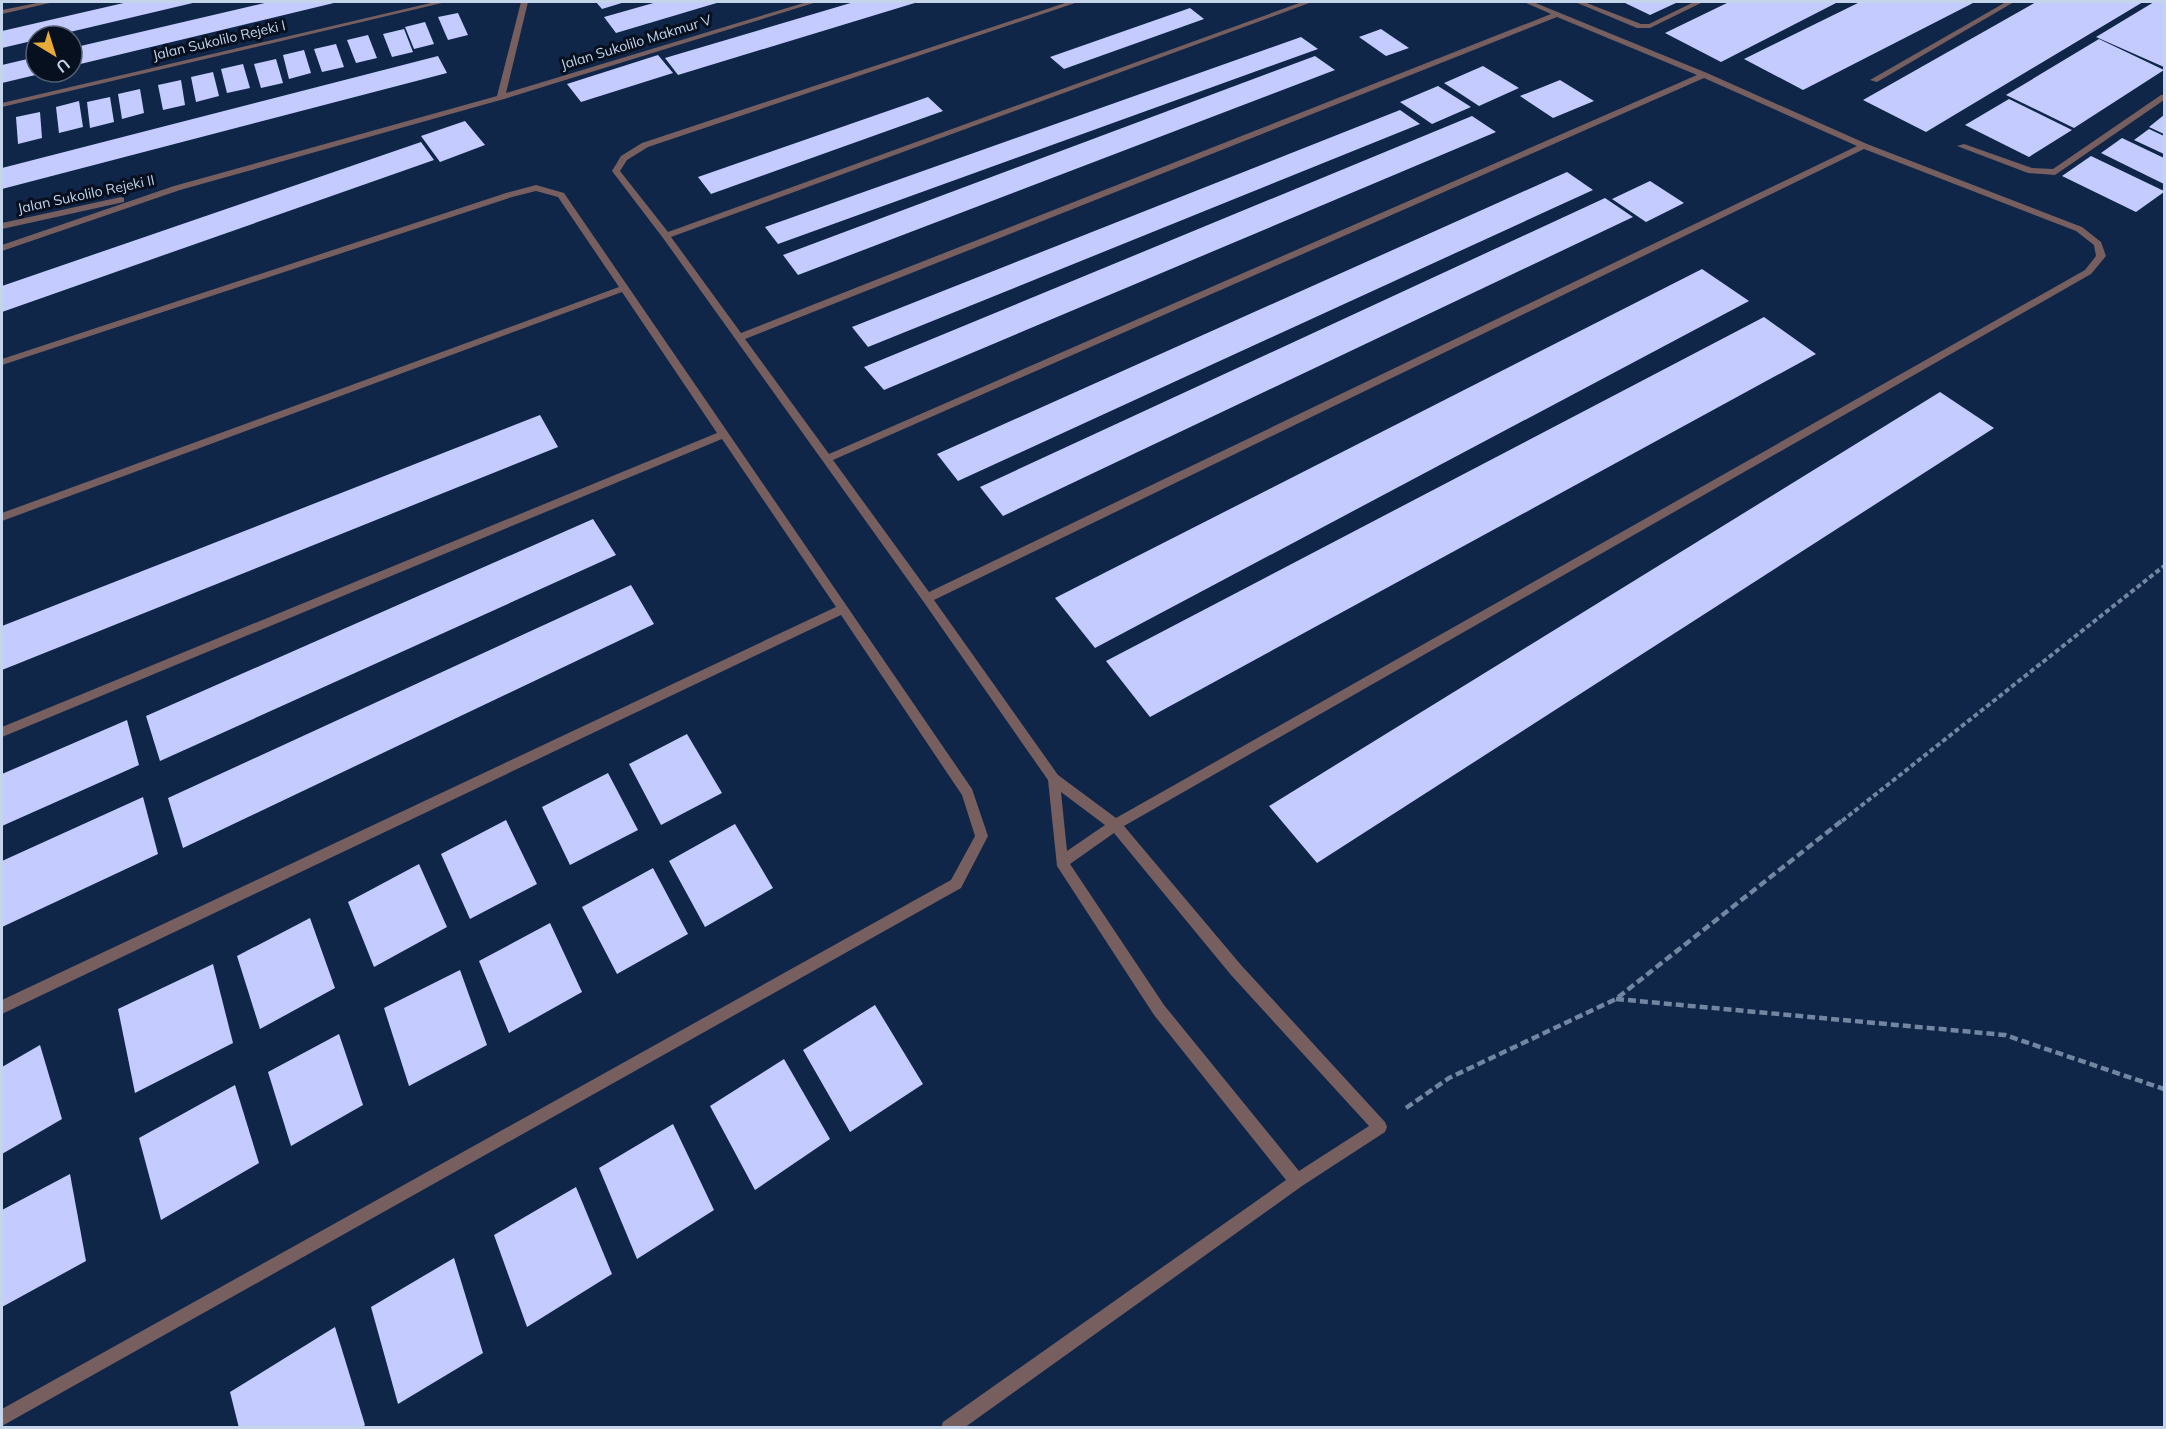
<svg xmlns="http://www.w3.org/2000/svg" width="2166" height="1429" viewBox="0 0 2166 1429" font-family="Mulish,sans-serif">
	<rect width="100%" height="100%" fill="#0f2649"/>
	<g fill="#c4cbfe">
		<polygon points="128,2 197,2 53,36 36,36 36,40 2,48 2,31"/>
		<polygon points="269,2 338,2 72,66 72,48"/>
		<polygon points="596,2 625,2 602,9"/>
		<polygon points="657,2 720,2 616,33 604,17"/>
		<polygon points="854,2 918,2 678,75 665,58"/>
		<polygon points="1623,2 1678,2 1650,15"/>
		<polygon points="1729,2 1838,2 1721,62 1665,33"/>
		<polygon points="1860,2 1975,2 1803,90 1744,59"/>
		<polygon points="2036,2 2143,2 1926,132 1863,100"/>
		<polygon points="2154,2 2164,2 2164,67 2096,37"/>
		<polygon points="1190,8 1204,19 1064,69 1050,57"/>
		<polygon points="458,13 468,35 448,40 438,17"/>
		<polygon points="425,22 434,44 414,49 405,27"/>
		<polygon points="404,29 413,52 392,57 383,34"/>
		<polygon points="1381,29 1409,48 1386,56 1359,37"/>
		<polygon points="368,35 377,58 356,63 347,40"/>
		<polygon points="1301,37 1318,49 778,244 765,227"/>
		<polygon points="2099,39 2164,70 2074,128 2006,95"/>
		<polygon points="336,44 344,67 322,72 314,49"/>
		<polygon points="304,50 311,73 289,79 283,55"/>
		<polygon points="658,55 673,73 581,102 567,84"/>
		<polygon points="438,56 447,73 2,189 2,168"/>
		<polygon points="1315,56 1335,70 798,275 783,255"/>
		<polygon points="36,57 36,72 44,73 2,83 2,65"/>
		<polygon points="276,59 283,83 261,88 254,64"/>
		<polygon points="243,64 250,88 227,93 221,69"/>
		<polygon points="1483,66 1519,88 1479,106 1444,83"/>
		<polygon points="213,72 219,96 196,102 191,77"/>
		<polygon points="181,80 185,105 163,110 158,85"/>
		<polygon points="1560,80 1594,101 1553,118 1520,96"/>
		<polygon points="1438,86 1471,107 1432,124 1400,102"/>
		<polygon points="140,89 144,113 122,119 118,94"/>
		<polygon points="110,97 114,122 90,128 87,102"/>
		<polygon points="928,97 943,111 711,194 698,177"/>
		<polygon points="2009,99 2072,130 2029,157 1965,125"/>
		<polygon points="79,101 83,127 59,133 56,107"/>
		<polygon points="1400,110 1420,124 868,347 852,327"/>
		<polygon points="40,112 42,138 18,144 16,117"/>
		<polygon points="2164,115 2164,134 2149,127"/>
		<polygon points="1472,116 1496,132 884,390 864,367"/>
		<polygon points="465,121 485,145 440,162 421,136"/>
		<polygon points="2149,129 2164,136 2164,154 2134,140"/>
		<polygon points="2122,138 2164,158 2164,184 2101,153"/>
		<polygon points="421,142 434,160 2,312 2,286"/>
		<polygon points="2091,156 2164,191 2164,192 2136,212 2062,176"/>
		<polygon points="1567,172 1593,190 958,481 937,454"/>
		<polygon points="1650,181 1684,203 1646,222 1612,199"/>
		<polygon points="1605,198 1633,217 1003,516 980,487"/>
		<polygon points="1702,269 1749,301 1095,648 1055,598"/>
		<polygon points="1764,317 1816,354 1150,717 1106,661"/>
		<polygon points="1940,392 1994,428 1317,863 1269,806"/>
		<polygon points="540,415 558,447 2,670 2,626"/>
		<polygon points="593,519 616,555 160,761 146,716"/>
		<polygon points="631,585 654,624 183,848 168,798"/>
		<polygon points="127,720 139,765 2,826 2,774"/>
		<polygon points="687,734 722,793 661,825 629,764"/>
		<polygon points="608,773 638,830 570,865 542,807"/>
		<polygon points="143,797 158,854 2,927 2,861"/>
		<polygon points="506,820 537,884 470,919 441,854"/>
		<polygon points="735,824 773,888 705,927 669,861"/>
		<polygon points="419,864 447,927 374,967 348,902"/>
		<polygon points="653,868 688,934 617,974 582,907"/>
		<polygon points="310,918 335,988 260,1029 237,956"/>
		<polygon points="550,923 582,992 509,1033 479,961"/>
		<polygon points="213,964 233,1043 135,1093 118,1009"/>
		<polygon points="460,970 487,1045 409,1086 384,1008"/>
		<polygon points="875,1005 923,1084 850,1132 803,1050"/>
		<polygon points="339,1034 363,1105 291,1146 268,1072"/>
		<polygon points="40,1045 62,1119 2,1154 2,1067"/>
		<polygon points="784,1059 830,1139 755,1190 710,1106"/>
		<polygon points="235,1085 259,1163 161,1220 139,1138"/>
		<polygon points="673,1124 714,1210 637,1259 599,1168"/>
		<polygon points="70,1174 86,1261 2,1307 2,1210"/>
		<polygon points="576,1187 612,1274 527,1327 494,1235"/>
		<polygon points="454,1258 483,1353 398,1404 371,1307"/>
		<polygon points="335,1327 365,1425 361,1428 239,1428 230,1392"/>
	</g>
	<g fill="none" stroke-linecap="round" stroke-linejoin="round">
		<polyline stroke="#7285a1" stroke-width="4" stroke-dasharray="5 3" stroke-linecap="butt" points="1842,821 2164,566"/>
		<g stroke="#7285a1" stroke-width="4.5" stroke-dasharray="8 4" stroke-linecap="butt">
			<polyline points="1616,999 2005,1035 2164,1089"/>
			<polyline points="1406,1108 1449,1078 1616,999 1844,819"/>
		</g>
		<g fill="#775f5f" fill-rule="evenodd">
			<polygon points="42,2 54,2 2,14 2,10"/>
			<polygon points="435,2 446,2 2,107 2,103"/>
			<polygon points="521,2 528,2 506,93 807,2 817,2 504,99 180,190 2,251 2,245 174,186 497,96"/>
			<path d="M1068 2H1078L648 147 627 160 620 171 668 232 1302 2H1312L671 237 741 333 1551 14 1524 2H1533L1707 73 1867 144 2082 227 2101 242 2106 256 2091 274 1124 826 1241 965 1385 1122 1387 1127 1385 1132 1302 1186 964 1428H941L943 1422 1286 1180 1154 1015 1057 866 1048 780 923 601 663 238 612 171 621 156 642 143ZM1557 17 1697 75 829 454 745 339ZM1704 78 1857 146 929 592 833 460ZM1864 149 2076 231 2094 245 2096 256 2085 270 1116 818 1058 775 934 600ZM1061 792 1105 825 1067 851ZM1114 833 1231 975 1369 1126 1299 1171 1164 1005 1070 864Z"/>
			<polygon points="1575,2 1584,2 1641,24 1649,24 1694,2 1703,2 1650,28 1637,28"/>
			<polygon points="2006,2 2014,2 1877,82 1870,80"/>
			<polygon points="2161,95 2164,95 2164,100 2055,175 2028,173 1957,146 1964,144 2032,168 2053,169"/>
			<polygon points="536,185 564,193 972,789 988,836 961,888 2,1426 2,1409 951,880 975,836 962,795 841,615 2,1014 2,1000 836,607 722,439 2,737 2,727 717,433 622,292 2,521 2,513 619,287 558,197 536,191 512,197 2,365 2,359 506,193"/>
			<polygon points="121,197 124,198 124,202 2,229 2,223"/>
		</g>
	</g>
	<g text-anchor="middle" stroke-width="6" stroke-linejoin="round" paint-order="stroke">
		<g font-size="14" fill="#c4d4ea" stroke="#06101f">
			<text transform="translate(219 40) rotate(-13)" y="5">Jalan Sukolilo Rejeki I</text>
			<text transform="translate(636 42) rotate(-17)" y="5">Jalan Sukolilo Makmur V</text>
			<text transform="translate(86 194) rotate(-12)" y="5">Jalan Sukolilo Rejeki II</text>
		</g>
	</g>
	<rect width="2166" height="1429" fill="none" stroke="#c4d4ea" stroke-width="6"/>
	<g transform="translate(54 54) rotate(142)"><circle r="28" fill="#06101f" stroke="#525e70" stroke-width="1.5"/>
	<path d="M0-4.5L10 22L0 15L-10 22Z" fill="#e9ab38"/>
	<text y="-9" font-size="16" font-weight="bold" text-anchor="middle" fill="#c4d4ea">U</text>
	</g>
</svg>
